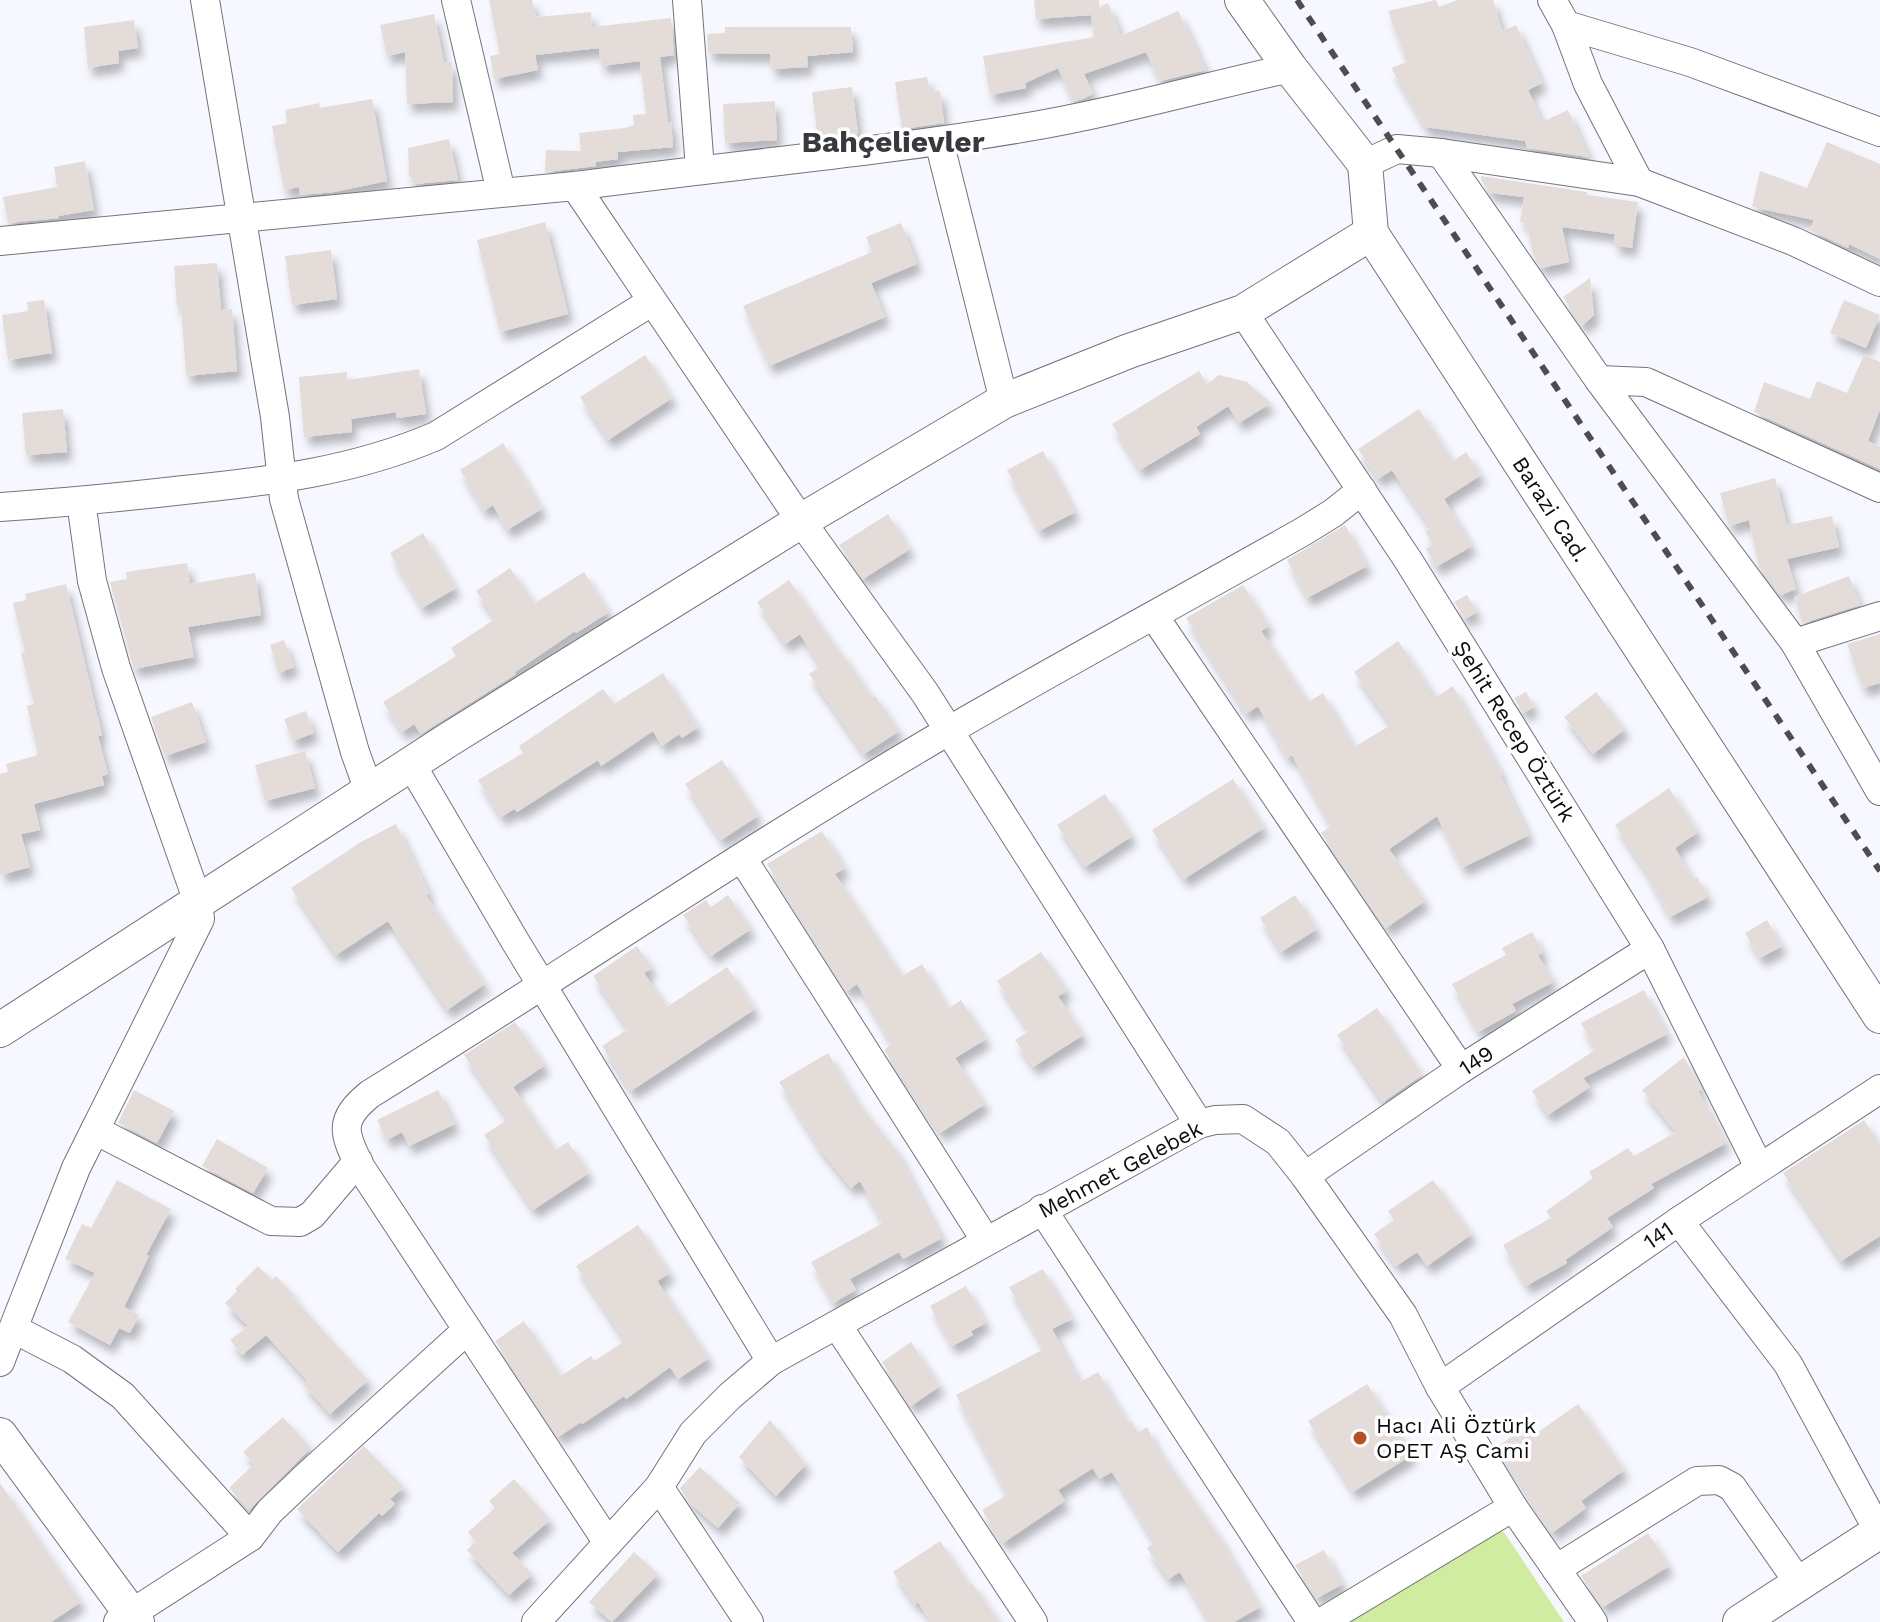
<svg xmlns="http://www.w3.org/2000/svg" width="1880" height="1622" viewBox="0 0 1880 1622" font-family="'Work Sans',sans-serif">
	<defs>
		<filter id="shadow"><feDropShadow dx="5" dy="9" stdDeviation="4" flood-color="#0004"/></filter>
	</defs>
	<rect width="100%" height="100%" fill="#f7f8ff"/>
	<polygon fill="#d0eca0" points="1493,1531 1504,1532 1564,1622 1345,1622"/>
	<g fill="#e4dcd8" filter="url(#shadow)">
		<polygon points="489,0 532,0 536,17 591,12 592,27 671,18 674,55 660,57 668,122 671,122 673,147 618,152 618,159 595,162 596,166 545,172 546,150 581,151 579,133 625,128 634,125 633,115 646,114 640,61 601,66 599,48 535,55 538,70 494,79 490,56 500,54"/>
		<polygon points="1034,0 1099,0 1099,8 1108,3 1121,36 1178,11 1206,70 1160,81 1146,52 1084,74 1093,94 1083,99 1073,101 1058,68 1025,83 1026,88 990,95 983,56 1094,37 1091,15 1036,19"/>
		<polygon points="1436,0 1439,7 1457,0 1493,0 1502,31 1516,25 1542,83 1528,90 1542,122 1568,110 1589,157 1527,148 1525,141 1425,127 1391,68 1407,62 1388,11"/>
		<polygon points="434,14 444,63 452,62 453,102 407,104 405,52 387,56 380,25"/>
		<polygon points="134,20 138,48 118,51 119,63 88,68 84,27"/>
		<polygon points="725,27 851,27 853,52 807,56 808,67 771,69 770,54 708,53 707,34 725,33"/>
		<polygon points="927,77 930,92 940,91 944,123 902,129 895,82"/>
		<polygon points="852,87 858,134 818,139 812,92"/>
		<polygon points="372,99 387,181 334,192 300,195 299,187 284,190 272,126 287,123 285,110 319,103 320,108"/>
		<polygon points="775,101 777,140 725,143 723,104"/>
		<polygon points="449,139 458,180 414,184 412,177 409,177 408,148"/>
		<polygon points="1827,142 1880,164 1880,259 1849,244 1848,248 1810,230 1814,220 1752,207 1760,171 1807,188"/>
		<polygon points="85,161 94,210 58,216 59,218 8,223 3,197 57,187 54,167"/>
		<polygon points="1481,176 1587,192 1587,195 1638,202 1632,248 1614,245 1615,234 1562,227 1569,262 1541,268 1534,257 1526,222 1520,222 1524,197 1490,193 1481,180"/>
		<polygon points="545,222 568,314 500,332 477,240"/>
		<polygon points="901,223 917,264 871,283 885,317 769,366 743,306 872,252 866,237"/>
		<polygon points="331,250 337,299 292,305 285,256"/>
		<polygon points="217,263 221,310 232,309 237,371 186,376 181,307 177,308 174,266"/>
		<polygon points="1590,278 1594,315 1582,326 1563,297"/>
		<polygon points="44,300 52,353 8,360 2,315 28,311 27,302"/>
		<polygon points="1844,300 1880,315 1866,348 1830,333"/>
		<polygon points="645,355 672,398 608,440 580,397"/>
		<polygon points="1864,355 1880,362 1880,409 1868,441 1880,447 1880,469 1754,412 1764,382 1810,399 1817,381 1847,393"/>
		<polygon points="419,369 426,414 397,418 396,412 351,419 352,432 304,437 299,377 347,372 347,380"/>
		<polygon points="1199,371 1207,384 1219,375 1247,382 1271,403 1239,423 1228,406 1196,427 1200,434 1140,470 1112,424"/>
		<polygon points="63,409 67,452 26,455 22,413"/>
		<polygon points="1419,409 1453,461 1466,452 1481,475 1444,499 1472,546 1436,567 1426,549 1433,544 1425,532 1431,528 1392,470 1378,479 1358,449"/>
		<polygon points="503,443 542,509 507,530 493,505 484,511 460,470"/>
		<polygon points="1043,451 1075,512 1039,531 1007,470"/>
		<polygon points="1775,478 1787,525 1832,516 1839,547 1787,559 1796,589 1781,595 1759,567 1749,520 1729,526 1720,493"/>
		<polygon points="888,514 910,549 863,579 839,545"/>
		<polygon points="1345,525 1367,566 1307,598 1287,560"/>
		<polygon points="423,533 456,588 422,608 390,553"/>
		<polygon points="187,563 190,584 255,573 261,615 188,627 194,657 134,669 110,582 127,579 126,572"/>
		<polygon points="510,568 535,603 584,572 609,612 576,633 575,631 515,672 516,674 421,734 414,724 402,732 383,702 456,656 451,648 495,619 476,591"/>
		<polygon points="1849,576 1860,605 1803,623 1794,597"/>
		<polygon points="789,580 840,653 841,652 872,697 875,696 899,731 864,754 809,674 820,666 800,634 785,644 757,602"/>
		<polygon points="66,584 102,735 98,736 108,774 102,776 104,785 34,804 40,830 21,834 30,867 0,875 0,774 8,772 6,764 38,755 27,706 34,704 21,653 25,652 13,603 26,600 25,594"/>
		<polygon points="1243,585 1269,626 1261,631 1308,702 1323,693 1354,747 1391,725 1354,672 1398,641 1436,697 1453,686 1502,774 1500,775 1529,835 1462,868 1437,816 1389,849 1425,901 1386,928 1321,833 1331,826 1292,755 1287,758 1258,706 1246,714 1186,618"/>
		<polygon points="1467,595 1477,612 1465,619 1454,602"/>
		<polygon points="1880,634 1880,683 1863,688 1847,644"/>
		<polygon points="284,640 294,667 278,673 270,645"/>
		<polygon points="663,673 698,727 682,738 679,734 662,746 653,731 601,766 598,760 517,812 514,809 501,817 478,780 523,753 519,746 603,689 614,704"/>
		<polygon points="1526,692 1534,707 1523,713 1514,698"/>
		<polygon points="1596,692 1625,729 1593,754 1564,717"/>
		<polygon points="192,702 206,742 165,756 151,717"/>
		<polygon points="306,711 314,733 293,741 284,719"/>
		<polygon points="305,751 315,788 265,801 255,765"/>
		<polygon points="722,760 758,816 721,840 685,784"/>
		<polygon points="1233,779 1264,828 1184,879 1152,830"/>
		<polygon points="1669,788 1698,832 1675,848 1692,879 1697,877 1708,897 1670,917 1646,872 1615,825"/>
		<polygon points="1105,794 1132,836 1085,867 1057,825"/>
		<polygon points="396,824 429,893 426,895 485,984 447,1010 388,921 336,955 291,888 361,842"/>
		<polygon points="822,831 845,868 835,874 902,976 922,964 948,1009 961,1000 986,1039 955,1058 985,1104 940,1133 884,1050 892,1044 857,984 847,991 767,864"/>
		<polygon points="728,895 751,929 711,956 683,915 706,900 711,907"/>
		<polygon points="1295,895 1317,929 1281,952 1260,918"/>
		<polygon points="1767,920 1782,946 1760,958 1745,933"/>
		<polygon points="1532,932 1543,952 1538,955 1553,982 1512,1004 1516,1011 1478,1032 1452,984 1506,955 1502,948"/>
		<polygon points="637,946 652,968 644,973 667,1007 727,967 755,1009 631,1091 602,1046 628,1029 593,976"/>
		<polygon points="1041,952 1067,991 1058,996 1083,1035 1033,1067 1015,1040 1029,1031 997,981"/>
		<polygon points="1644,990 1667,1034 1583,1078 1590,1087 1548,1115 1532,1091 1595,1050 1581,1023"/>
		<polygon points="1377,1008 1422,1075 1383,1102 1337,1035"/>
		<polygon points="515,1022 545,1065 513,1087 555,1150 568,1142 589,1173 533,1210 484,1135 508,1119 464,1055"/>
		<polygon points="828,1053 856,1100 897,1151 942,1238 903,1259 899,1252 850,1279 856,1290 833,1303 811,1262 883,1223 860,1181 851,1188 819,1148 779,1082"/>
		<polygon points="1684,1057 1701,1089 1698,1091 1726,1143 1651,1184 1654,1188 1607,1218 1613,1227 1565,1260 1567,1263 1526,1286 1503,1245 1551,1218 1546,1211 1593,1178 1589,1172 1628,1148 1634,1156 1676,1132 1642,1090"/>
		<polygon points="134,1090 174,1111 157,1143 118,1123"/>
		<polygon points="438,1090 455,1124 409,1146 402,1132 387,1140 377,1120"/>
		<polygon points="1864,1120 1880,1146 1880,1236 1841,1261 1783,1173"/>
		<polygon points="217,1139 268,1168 253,1193 202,1166"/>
		<polygon points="117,1180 171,1209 146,1255 149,1256 124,1307 139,1315 130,1333 119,1328 110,1345 68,1322 95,1273 65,1259 82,1224 91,1228"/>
		<polygon points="1433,1180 1472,1234 1427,1266 1417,1252 1396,1266 1374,1234 1394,1220 1388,1211"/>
		<polygon points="638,1225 670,1273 657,1281 709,1358 678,1379 670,1367 626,1399 624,1396 582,1424 581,1422 558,1437 495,1341 524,1321 561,1376 591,1356 594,1361 625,1341 576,1266"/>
		<polygon points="258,1266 272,1280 276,1276 294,1295 293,1297 368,1380 330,1414 303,1384 307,1380 266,1335 242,1355 230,1340 248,1326 225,1303 237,1291 235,1289"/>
		<polygon points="1043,1269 1072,1319 1052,1329 1080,1382 1098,1372 1128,1423 1131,1421 1138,1433 1147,1427 1156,1446 1219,1536 1260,1607 1234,1622 1210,1622 1180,1572 1168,1579 1147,1548 1155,1543 1112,1472 1099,1479 1093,1468 1058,1490 1065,1501 1003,1543 982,1510 1007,1495 956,1395 1044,1349 1009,1287"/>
		<polygon points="966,1286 986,1323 971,1331 973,1335 952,1346 930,1306"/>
		<polygon points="911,1342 940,1386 911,1406 882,1362"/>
		<polygon points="1367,1384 1412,1455 1353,1492 1308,1421"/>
		<polygon points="1578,1404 1624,1470 1581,1501 1586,1508 1552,1533 1497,1447 1527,1425 1534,1435"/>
		<polygon points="283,1417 311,1448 249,1510 229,1488 254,1464 243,1452"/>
		<polygon points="770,1420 806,1464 776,1496 739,1457"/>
		<polygon points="364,1446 404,1487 390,1499 395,1504 382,1516 379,1513 338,1552 297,1509"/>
		<polygon points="700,1467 740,1503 718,1528 689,1502 680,1488"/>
		<polygon points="514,1479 550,1520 512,1553 532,1574 509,1595 467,1550 476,1542 468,1532 495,1508 489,1501"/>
		<polygon points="0,1483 81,1602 51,1622 0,1622"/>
		<polygon points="1648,1533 1669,1566 1603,1607 1581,1576"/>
		<polygon points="940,1541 969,1585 972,1583 999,1622 931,1622 918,1602 915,1604 893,1572"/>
		<polygon points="1324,1550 1343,1584 1317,1598 1295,1565"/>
		<polygon points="634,1552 658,1574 612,1622 589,1602"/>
	</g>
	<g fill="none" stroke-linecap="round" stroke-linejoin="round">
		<g stroke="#73747b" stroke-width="30">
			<g id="minor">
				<polyline points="205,0 275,417 284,499 355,752 369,791"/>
				<polyline points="456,0 501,192"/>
				<polyline points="687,0 700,169"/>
				<polyline points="1552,0 1566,25 1588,84 1639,182"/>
				<polyline points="1566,25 1690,62 1880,132"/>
				<polyline points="939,141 1004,401"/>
				<polyline points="1441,153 1599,380 1795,643 1880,791"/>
				<polyline points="1365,164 1397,149 1441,153 1639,182 1793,241 1880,282"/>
				<path d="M575 186C724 166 874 153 1022 128 1112 113 1201 88 1290 68"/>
				<polyline points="0,241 575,186 801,521 925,693 1199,1124"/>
				<polyline points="1243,312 1408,560 1650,949 1759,1167"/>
				<polyline points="1599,380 1646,382 1880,488"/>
				<path d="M0 507C62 503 123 497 184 490 272 481 354 471 436 436L651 302"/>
				<polyline points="1154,616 1461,1069"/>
				<polyline points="1795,643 1880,616"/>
				<polyline points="411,764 515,941 771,1361"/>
				<polyline points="742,858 986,1241"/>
				<polyline points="95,1130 271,1221 300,1222 312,1215 358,1161"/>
				<polyline points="1305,1176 1461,1069 1650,949"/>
				<polyline points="1042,1209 1312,1622"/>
				<polyline points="1679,1221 1788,1364 1879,1532"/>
				<polyline points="837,1325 1033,1622"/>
				<polyline points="14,1329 72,1359 123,1396 250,1537"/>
				<polyline points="0,1362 76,1168 200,919 198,902 116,668 92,581 81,501"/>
				<polyline points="1440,1387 1679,1221 1880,1089"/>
				<polyline points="659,1487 749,1622"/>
				<path d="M608 1543 361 1168C343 1133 338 1120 370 1094 564 974 753 845 950 730 1067 662 1186 598 1304 531L1333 513 1362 490"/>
				<polyline points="1556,1569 1697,1481 1719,1480 1732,1487 1799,1583"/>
				<polyline points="118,1622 250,1537 270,1511 310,1473 467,1330"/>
				<polyline points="536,1622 659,1487 693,1433 730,1396 771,1361 1199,1124 1215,1120 1243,1119 1278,1142 1305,1176 1403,1315 1440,1387 1513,1507 1593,1622"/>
				<polyline points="1322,1622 1513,1507"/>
			</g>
		</g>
		<g stroke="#73747b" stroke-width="36">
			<g id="tertiary">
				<polyline points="1242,0 1290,68 1365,164 1371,233 1880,1016"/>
				<polyline points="0,1030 448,740 801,521 1004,401 1129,351 1243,312 1371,233"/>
				<polyline points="0,1435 137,1622"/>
				<polyline points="1740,1622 1880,1531"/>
			</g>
		</g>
		<use href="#minor" stroke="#fff" stroke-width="28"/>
		<use href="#tertiary" stroke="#fff" stroke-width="34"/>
		<polyline stroke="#4d4d50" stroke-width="6" stroke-dasharray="10 10" stroke-linecap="butt" points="1297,0 1880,871"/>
	</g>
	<circle fill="#b54f24" stroke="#fff" stroke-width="3" cx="1360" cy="1438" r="8"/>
	<g text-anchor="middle" stroke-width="7" stroke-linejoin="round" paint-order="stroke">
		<g font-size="22" fill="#0d0d0f" stroke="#fff">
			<text transform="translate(1551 509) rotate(57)" y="8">Barazi Cad.</text>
			<text transform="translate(1515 731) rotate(58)" y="8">Şehit Recep Öztürk</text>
			<text transform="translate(1476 1060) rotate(-33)" y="8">149</text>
			<text transform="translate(1120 1169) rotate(-28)" y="8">Mehmet Gelebek</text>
			<text transform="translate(1658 1235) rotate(-35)" y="8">141</text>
		</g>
		<g font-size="22" fill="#0d0d0f" stroke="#fff" text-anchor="start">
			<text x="1376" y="1433">Hacı Ali Öztürk<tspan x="1376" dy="25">OPET AŞ Cami</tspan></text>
		</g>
		<g font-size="30" font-weight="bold" fill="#38393f" stroke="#fff">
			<text x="893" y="152">Bahçelievler</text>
		</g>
	</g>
</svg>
